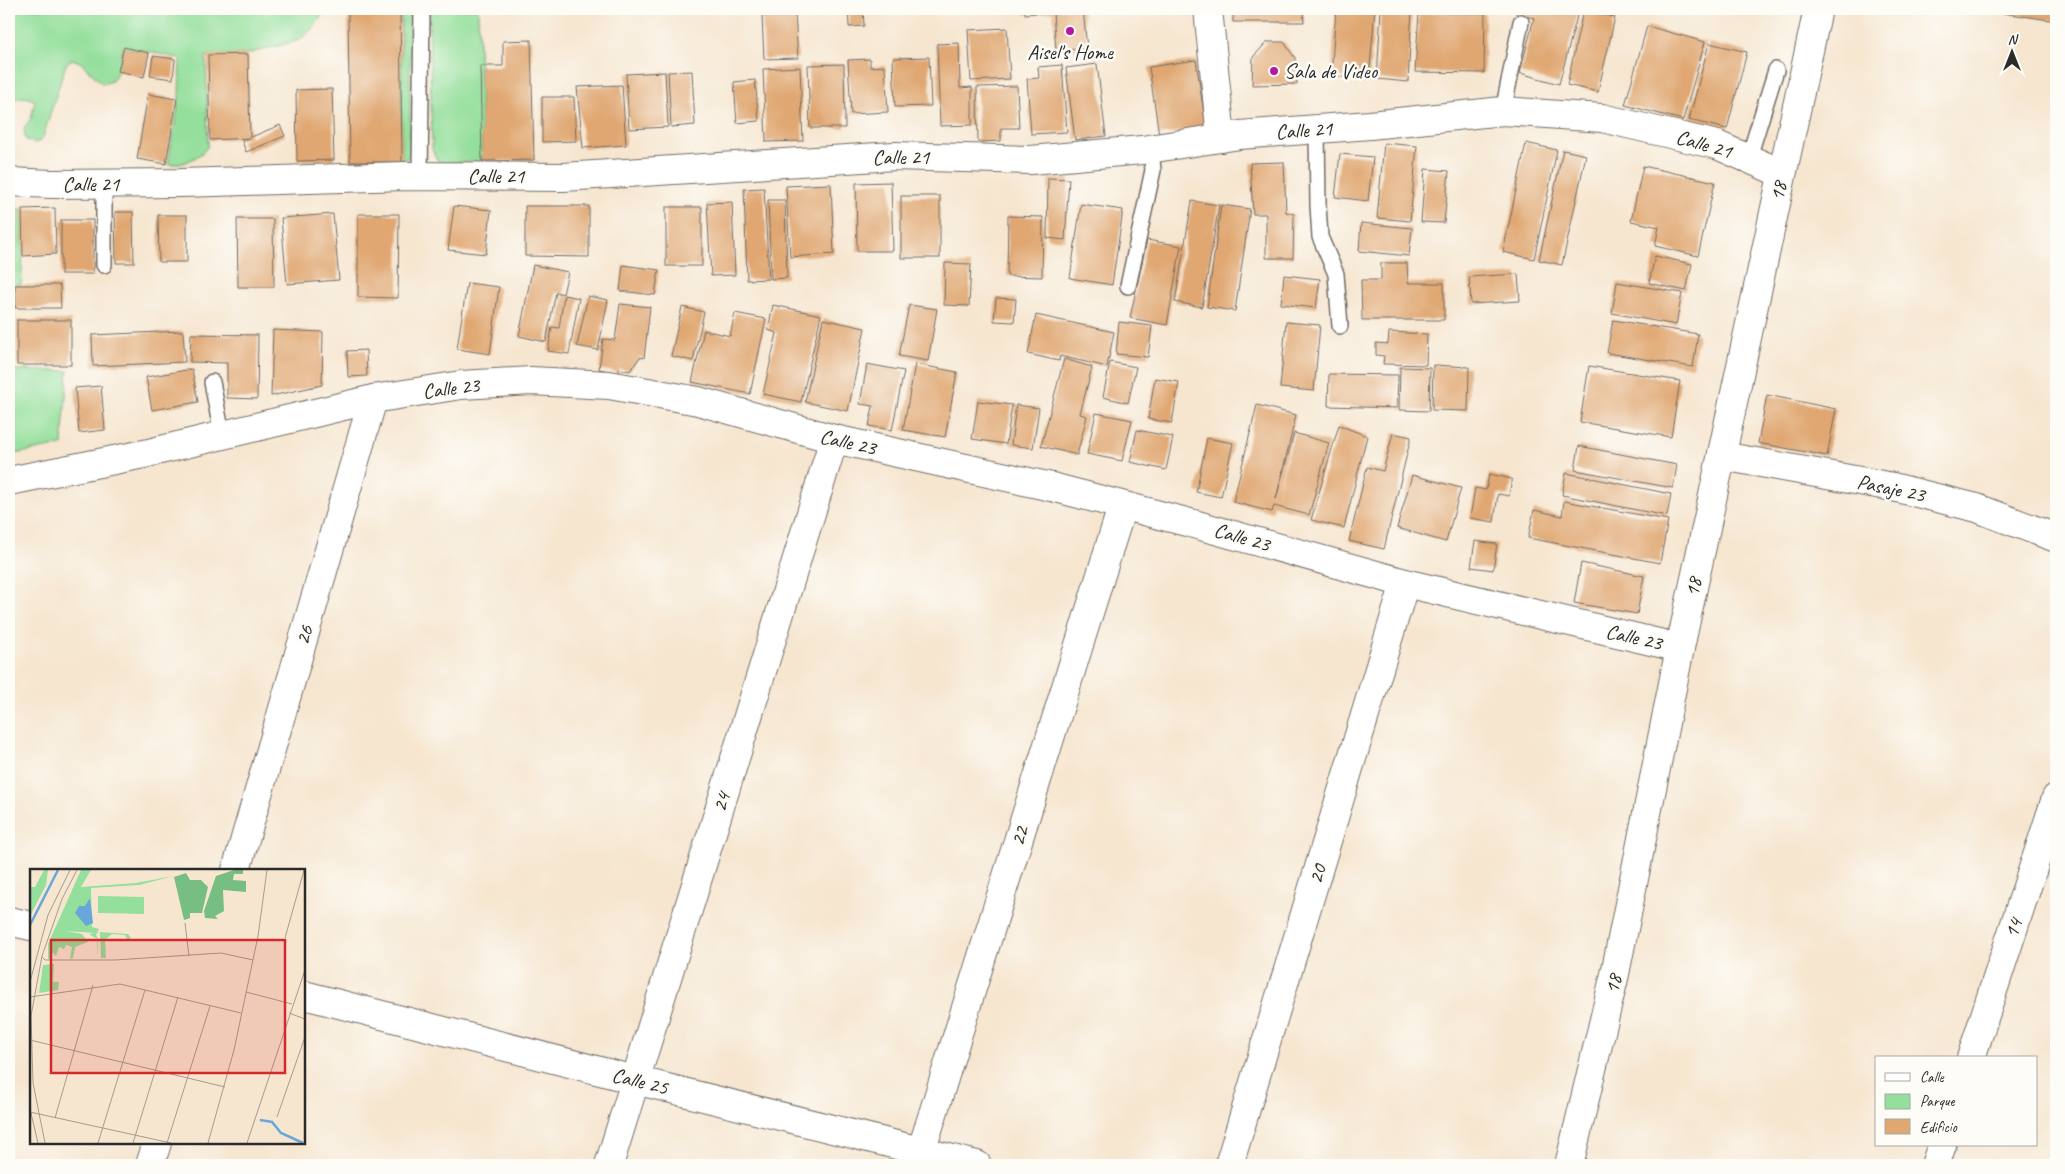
<svg xmlns="http://www.w3.org/2000/svg" width="2065" height="1174" viewBox="0 0 2065 1174" font-family="Caveat,sans-serif">
	<rect width="100%" height="100%" fill="#fdfcf7"/>
	<filter id="ink" filterUnits="userSpaceOnUse"><feTurbulence type="fractalNoise" baseFrequency=".02" numOctaves="2"/><feDisplacementMap in="SourceGraphic" scale="10" xChannelSelector="R" yChannelSelector="G"/><feConvolveMatrix kernelMatrix="1 2 1 2 8 2 1 2 1" color-interpolation-filters="sRGB"/></filter>
	<filter id="wash" filterUnits="userSpaceOnUse"><feTurbulence type="fractalNoise" baseFrequency=".0096" numOctaves="4" result="noise"/><feDisplacementMap in="SourceGraphic" scale="20" xChannelSelector="R" yChannelSelector="G"/><feGaussianBlur stdDeviation="1.12" result="paint"/><feColorMatrix in="noise" values="0 0 0 0 0 0 0 0 0 0 0 0 0 0 0 0 0 1.4 0 .05"/><feComposite in="paint" operator="in"/></filter>
	<g filter="url(#wash)">
		<rect width="100%" height="100%" fill="#f6e6d0"/>
		<g fill="#94df9b" stroke="#608563">
			<path d="M9 9H324L322 15 314 27 300 40 247 54 206 56 208 146C199 158 183 166 168 164L179 99 180 58 123 47 119 69 112 81 103 84 80 62 72 59 66 64 42 140 35 143 26 140 24 128 31 118 35 101C26 95 19 97 9 101Z"/>
			<polygon points="401,9 410,9 410,152 407,159 402,162"/>
			<polygon points="429,9 478,9 482,161 444,163 437,160 432,149"/>
			<polygon points="9,208 22,209 23,256 21,284 15,285 13,370 68,371 62,445 9,455"/>
		</g>
		<g id="blocks">
			<g fill="#e0a772">
				<polygon points="848,9 863,9 864,26 849,27"/>
				<polygon points="1024,9 1083,9 1087,48 1056,51 1053,12 1025,14"/>
				<polygon points="1143,9 1169,9 1169,11 1143,12"/>
				<polygon points="1233,9 1303,9 1304,22 1233,22"/>
				<polygon points="1336,9 1375,9 1369,79 1331,76"/>
				<polygon points="1381,9 1412,9 1408,82 1377,79"/>
				<polygon points="1518,9 1579,9 1559,84 1520,73 1534,18 1516,14"/>
				<polygon points="1992,9 2056,9 2056,21 1991,11"/>
				<polygon points="348,10 400,10 402,162 350,162"/>
				<polygon points="1583,11 1615,17 1598,92 1567,85"/>
				<polygon points="1419,13 1485,13 1484,73 1415,72"/>
				<polygon points="795,14 798,58 764,59 762,16"/>
				<polygon points="1647,26 1705,42 1683,120 1625,105"/>
				<polygon points="1007,28 1010,79 971,81 968,30"/>
				<polygon points="531,40 534,160 482,161 480,66 503,66 503,41"/>
				<polygon points="1267,42 1284,42 1295,58 1297,84 1252,85 1253,57"/>
				<polygon points="959,43 960,88 972,87 972,125 940,126 937,44"/>
				<polygon points="1709,43 1747,52 1727,129 1689,120"/>
				<polygon points="124,47 149,53 144,77 118,71"/>
				<polygon points="248,54 250,138 210,140 208,55"/>
				<polygon points="153,56 175,59 173,79 150,76"/>
				<polygon points="929,57 931,106 895,107 893,58"/>
				<polygon points="870,59 870,67 885,66 888,112 851,114 848,60"/>
				<polygon points="1196,60 1206,128 1159,135 1149,67"/>
				<polygon points="844,64 845,128 810,128 808,65"/>
				<polygon points="1097,64 1106,136 1075,140 1066,68"/>
				<polygon points="1062,65 1067,132 1031,134 1027,79 1039,78 1038,67"/>
				<polygon points="800,67 803,141 766,142 763,69"/>
				<polygon points="692,71 695,125 671,127 668,72"/>
				<polygon points="665,72 668,127 629,129 626,74"/>
				<polygon points="755,80 759,121 737,123 734,82"/>
				<polygon points="622,85 626,145 583,148 577,87"/>
				<polygon points="1017,86 1019,128 1001,128 1001,141 978,142 977,87"/>
				<polygon points="332,89 334,160 297,161 296,90"/>
				<polygon points="148,94 177,99 166,164 137,159"/>
				<polygon points="542,97 574,97 576,141 542,142"/>
				<polygon points="280,125 285,136 246,152 242,141"/>
				<polygon points="1384,143 1417,146 1410,221 1377,218"/>
				<polygon points="1526,143 1557,150 1534,259 1503,252"/>
				<polygon points="1563,150 1586,155 1562,265 1539,260"/>
				<polygon points="1340,154 1373,157 1368,201 1335,197"/>
				<polygon points="1284,162 1286,212 1294,214 1293,258 1266,258 1266,214 1253,214 1250,163"/>
				<polygon points="1643,166 1715,182 1698,256 1655,246 1659,227 1631,221"/>
				<polygon points="1425,169 1449,171 1444,223 1421,222"/>
				<polygon points="1048,178 1069,179 1065,240 1047,238"/>
				<polygon points="891,182 893,251 857,251 856,183"/>
				<polygon points="831,184 834,254 790,257 786,186"/>
				<polygon points="764,188 769,279 747,280 744,189"/>
				<rect x="901" y="196" width="39" height="62"/>
				<polygon points="768,200 785,200 787,278 771,279"/>
				<polygon points="1192,201 1219,205 1202,307 1175,302"/>
				<polygon points="732,202 735,275 711,276 707,203"/>
				<polygon points="1081,204 1123,210 1112,285 1070,278"/>
				<polygon points="1221,205 1250,209 1235,311 1207,307"/>
				<polygon points="454,206 491,210 486,254 448,250"/>
				<polygon points="525,206 589,206 589,257 525,256"/>
				<rect x="666" y="207" width="36" height="59"/>
				<polygon points="55,208 56,254 23,256 22,209"/>
				<polygon points="115,212 133,212 134,263 116,263"/>
				<polygon points="333,214 339,280 287,284 281,218"/>
				<polygon points="358,214 399,214 398,298 358,297"/>
				<polygon points="158,215 187,215 187,262 159,262"/>
				<polygon points="1008,216 1043,217 1042,277 1007,276"/>
				<polygon points="237,219 273,219 274,287 238,287"/>
				<rect x="61" y="220" width="32" height="54"/>
				<polygon points="1361,223 1412,228 1409,256 1359,251"/>
				<polygon points="1147,240 1181,246 1167,325 1130,318"/>
				<polygon points="1655,256 1692,264 1686,291 1649,283"/>
				<polygon points="945,263 971,264 969,306 944,305"/>
				<polygon points="1381,263 1407,263 1408,283 1444,283 1444,320 1362,320 1361,280 1381,280"/>
				<polygon points="533,265 568,272 563,294 556,292 546,342 519,336"/>
				<polygon points="623,265 659,270 655,295 620,291"/>
				<polygon points="1518,274 1520,301 1471,304 1469,277"/>
				<polygon points="1284,275 1320,279 1316,308 1281,304"/>
				<polygon points="1617,282 1682,293 1676,325 1612,313"/>
				<polygon points="467,283 499,287 490,354 457,349"/>
				<polygon points="15,285 60,285 61,308 15,308"/>
				<polygon points="564,295 579,298 569,354 548,351 552,327 559,328"/>
				<polygon points="588,296 608,300 598,350 577,346"/>
				<polygon points="996,298 1016,299 1014,322 994,321"/>
				<polygon points="620,304 650,307 644,358 640,357 630,371 619,369 619,373 599,369 603,339 615,340"/>
				<polygon points="773,305 821,315 801,402 763,394 777,333 768,330"/>
				<polygon points="909,305 937,309 928,361 899,356"/>
				<polygon points="682,307 704,312 693,361 671,356"/>
				<polygon points="735,313 766,319 750,394 692,382 704,330 730,336"/>
				<polygon points="1036,315 1114,332 1107,367 1060,356 1059,361 1028,354"/>
				<polygon points="823,319 865,328 848,411 805,402"/>
				<rect x="17" y="320" width="54" height="45"/>
				<polygon points="1613,320 1698,334 1693,367 1607,353"/>
				<polygon points="1119,322 1152,326 1148,357 1116,354"/>
				<polygon points="1286,322 1320,325 1314,391 1280,388"/>
				<polygon points="273,330 323,332 322,385 271,396"/>
				<polygon points="183,331 185,362 93,366 92,335"/>
				<polygon points="1389,332 1427,334 1426,365 1383,364 1384,356 1376,355 1376,343 1388,344"/>
				<polygon points="191,334 258,335 257,399 227,398 227,363 190,362"/>
				<polygon points="366,350 367,376 348,377 347,351"/>
				<polygon points="1064,359 1092,367 1080,414 1087,416 1077,455 1041,446"/>
				<polygon points="1110,362 1136,367 1128,403 1103,397"/>
				<polygon points="867,364 904,371 892,430 869,426 873,406 860,404"/>
				<polygon points="915,364 957,372 945,437 903,430"/>
				<polygon points="1433,365 1469,367 1468,411 1432,410"/>
				<polygon points="1589,366 1680,381 1671,437 1580,422"/>
				<polygon points="1400,367 1430,368 1429,411 1399,410"/>
				<polygon points="192,369 198,402 152,410 146,377"/>
				<polygon points="1329,374 1398,375 1397,408 1328,406"/>
				<polygon points="1155,378 1179,382 1172,423 1148,419"/>
				<polygon points="101,386 105,430 79,433 75,388"/>
				<polygon points="1767,395 1836,409 1827,456 1758,443"/>
				<polygon points="978,401 1012,405 1006,444 972,439"/>
				<polygon points="1016,405 1039,408 1033,448 1011,445"/>
				<polygon points="1257,405 1296,415 1276,499 1294,433 1329,443 1309,515 1274,506 1272,512 1233,502"/>
				<polygon points="1096,413 1132,420 1122,461 1087,454"/>
				<polygon points="1339,425 1367,436 1344,528 1311,520"/>
				<polygon points="1137,430 1173,437 1166,470 1130,462"/>
				<polygon points="1393,433 1411,437 1384,549 1349,541 1367,467 1383,471"/>
				<polygon points="1207,438 1233,443 1221,497 1196,492"/>
				<polygon points="1579,446 1677,465 1673,488 1575,470"/>
				<polygon points="1566,473 1671,494 1667,516 1562,495"/>
				<polygon points="1489,474 1512,479 1509,496 1498,494 1494,522 1470,518 1475,488 1486,490"/>
				<polygon points="1412,475 1461,488 1446,542 1397,528"/>
				<polygon points="1564,501 1668,520 1660,563 1528,538 1534,510 1562,516"/>
				<polygon points="1475,541 1497,544 1493,570 1471,567"/>
				<polygon points="1581,563 1644,576 1637,614 1574,603"/>
			</g>
		</g>
	</g>
	<g filter="url(#ink)">
		<use href="#blocks" fill-opacity="0" stroke="#726c65" stroke-width="1"/>
		<g fill="none" stroke-linecap="round" stroke-linejoin="round">
			<g stroke="#726c65" stroke-width="18">
				<g id="service">
					<polyline points="1503,111 1521,22"/>
					<polyline points="1317,129 1318,205 1320,237 1336,274 1340,326"/>
					<polyline points="1749,157 1776,70"/>
					<polyline points="420,176 422,9"/>
					<polyline points="104,184 104,265"/>
					<polyline points="1128,286 1153,170 1151,149"/>
					<polyline points="212,382 222,435"/>
				</g>
			</g>
			<g stroke="#726c65" stroke-width="30">
				<g id="minor">
					<polyline points="1208,9 1221,138"/>
					<polyline points="9,182 52,184 181,183 404,176 563,177 894,156 1031,160 1142,150 1240,135 1370,125 1503,111 1602,118 1717,145 1781,173"/>
					<polyline points="1722,456 1893,487 1977,508 2056,538"/>
					<polyline points="9,481 144,454 373,399 461,385 531,381 609,385 698,401 834,439 1056,488 1194,524 1405,583 1680,648"/>
					<polyline points="236,870 373,399"/>
					<polyline points="9,921 31,926"/>
					<polyline points="304,995 635,1080 977,1165"/>
					<polyline points="1971,1058 2056,798"/>
					<polyline points="150,1165 157,1143"/>
					<polyline points="609,1165 834,439"/>
					<polyline points="917,1165 1122,507"/>
					<polyline points="1229,1165 1405,583"/>
					<polyline points="1935,1165 1942,1145"/>
				</g>
			</g>
			<g stroke="#726c65" stroke-width="30">
				<polyline id="tertiary" points="1569,1165 1615,974 1680,648 1818,9"/>
			</g>
			<use href="#service" stroke="#fff" stroke-width="15"/>
			<use href="#minor" stroke="#fff" stroke-width="28"/>
			<use href="#tertiary" stroke="#fff" stroke-width="28"/>
		</g>
	</g>
	<g fill="#b5179e" stroke="#fdfcf7" stroke-width="2">
		<circle cx="1070" cy="31" r="5"/>
		<circle cx="1274" cy="71" r="5"/>
	</g>
	<g text-anchor="middle" stroke-width="5" stroke-linejoin="round" paint-order="stroke">
		<g font-size="21" fill="#2b2b2b" stroke="#fdfcf7">
			<text x="1070" y="59">Aisel's Home</text>
			<text x="1284" y="78" text-anchor="start">Sala de Video</text>
		</g>
		<g font-size="21" fill="#2b2b2b" stroke="#fdfcf7">
			<text transform="translate(1304 130) rotate(-4)" y="7">Calle 21</text>
			<text transform="translate(1704 144) rotate(16)" y="7">Calle 21</text>
			<text x="901" y="164">Calle 21</text>
			<text x="496" y="183">Calle 21</text>
			<text x="91" y="191">Calle 21</text>
			<text transform="translate(1778 191) rotate(-78)" y="7">18</text>
			<text transform="translate(451 388) rotate(-7)" y="7">Calle 23</text>
			<text transform="translate(848 442) rotate(13)" y="7">Calle 23</text>
			<text transform="translate(1891 488) rotate(12)" y="7">Pasaje 23</text>
			<text transform="translate(1242 537) rotate(16)" y="7">Calle 23</text>
			<text transform="translate(1693 587) rotate(-78)" y="7">18</text>
			<text transform="translate(304 635) rotate(-74)" y="7">26</text>
			<text transform="translate(1634 637) rotate(13)" y="7">Calle 23</text>
			<text transform="translate(721 802) rotate(-73)" y="7">24</text>
			<text transform="translate(1019 836) rotate(-73)" y="7">22</text>
			<text transform="translate(1317 874) rotate(-73)" y="7">20</text>
			<text transform="translate(2013 928) rotate(-72)" y="7">14</text>
			<text transform="translate(1613 984) rotate(-77)" y="7">18</text>
			<text transform="translate(640 1081) rotate(14)" y="7">Calle 25</text>
		</g>
	</g>
	<g transform="translate(30 869)">
		<rect width="275" height="275" fill="#f6e6d0"/>
		<path d="M14 1H18L16 16 0 47V18H5ZM51 1H61L51 18 106 14 144 7 109 16 61 19 62 58 69 60 66 66 68 70 67 89V70L59 65 65 64 36 62 52 65 58 73 45 78 43 89 40 90 42 78 36 76 34 80 29 78 26 87 22 83V89L18 90V75ZM68 27 114 28V45L68 44ZM70 63 98 65 101 69 98 72 95 66 82 65 75 71 76 89H71ZM24 95 23 113H29L28 121 9 124 13 96Z" fill="#94df9b"/>
		<path d="M204 1H213V5H204L203 11 216 12V23L193 21 194 42 185 47 188 50 175 49 174 42 186 7ZM156 4 160 11H171L178 18 172 44H160V49L154 51 144 8Z" fill="#77be83"/>
		<path d="M60 29 63 54 56 57 45 44 49 37H55Z" fill="#67a7da"/>
		<path fill="none" stroke="#67a7da" stroke-width="2.5" d="M0 56 28 1M230 251 242 253 251 264 273 274"/>
		<path fill="none" stroke="#a59b8e" stroke-width="1" d="M155 54 159 87M255 69 274 1M12 88 15 91H85L191 84 223 91M0 113 18 46 40 1M216 123 262 135M0 128 90 115 211 144M259 144 275 150M0 171 195 218M0 240 8 274M0 243 141 274M247 248 275 168M25 249 63 116M15 274 3 214 1 147 12 87 32 30 47 1M68 274 115 121M103 274 148 128M137 274 180 137M178 274 204 181 228 67 237 1M217 274 275 101"/>
		<path fill="#d62828" fill-opacity="0.15" stroke="#d62828" stroke-width="2.5" d="M21 71H255V204H21Z"/>
		<rect width="275" height="275" fill="none" stroke="#2b2b2b" stroke-width="2.5"/>
	</g>
	<rect width="2065" height="1174" fill="none" stroke="#fdfcf7" stroke-width="30"/>
	<rect x="1875" y="1056" width="162" height="90" fill="#fdfcf7" stroke="#a9a8a5"/>
	<rect x="1885" y="1073" width="25" height="8" fill="#ffffff" stroke="#a9a8a5"/>
	<text x="1920" y="1082" font-size="15" fill="#2b2b2b">Calle</text>
	<rect x="1885" y="1094" width="25" height="15" fill="#94df9b" stroke="#a9a8a5"/>
	<text x="1920" y="1106" font-size="15" fill="#2b2b2b">Parque</text>
	<rect x="1885" y="1119" width="25" height="15" fill="#e0a772" stroke="#a9a8a5"/>
	<text x="1920" y="1132" font-size="15" fill="#2b2b2b">Edificio</text>
	<g transform="translate(2012 52)" stroke="#fdfcf7" stroke-width="4" paint-order="stroke">
	<path d="M0-4L9 19L0 12L-9 19Z" fill="#2b2b2b"/>
	<text y="-8" font-size="14" font-weight="bold" text-anchor="middle" fill="#2b2b2b">N</text>
	</g>
</svg>
